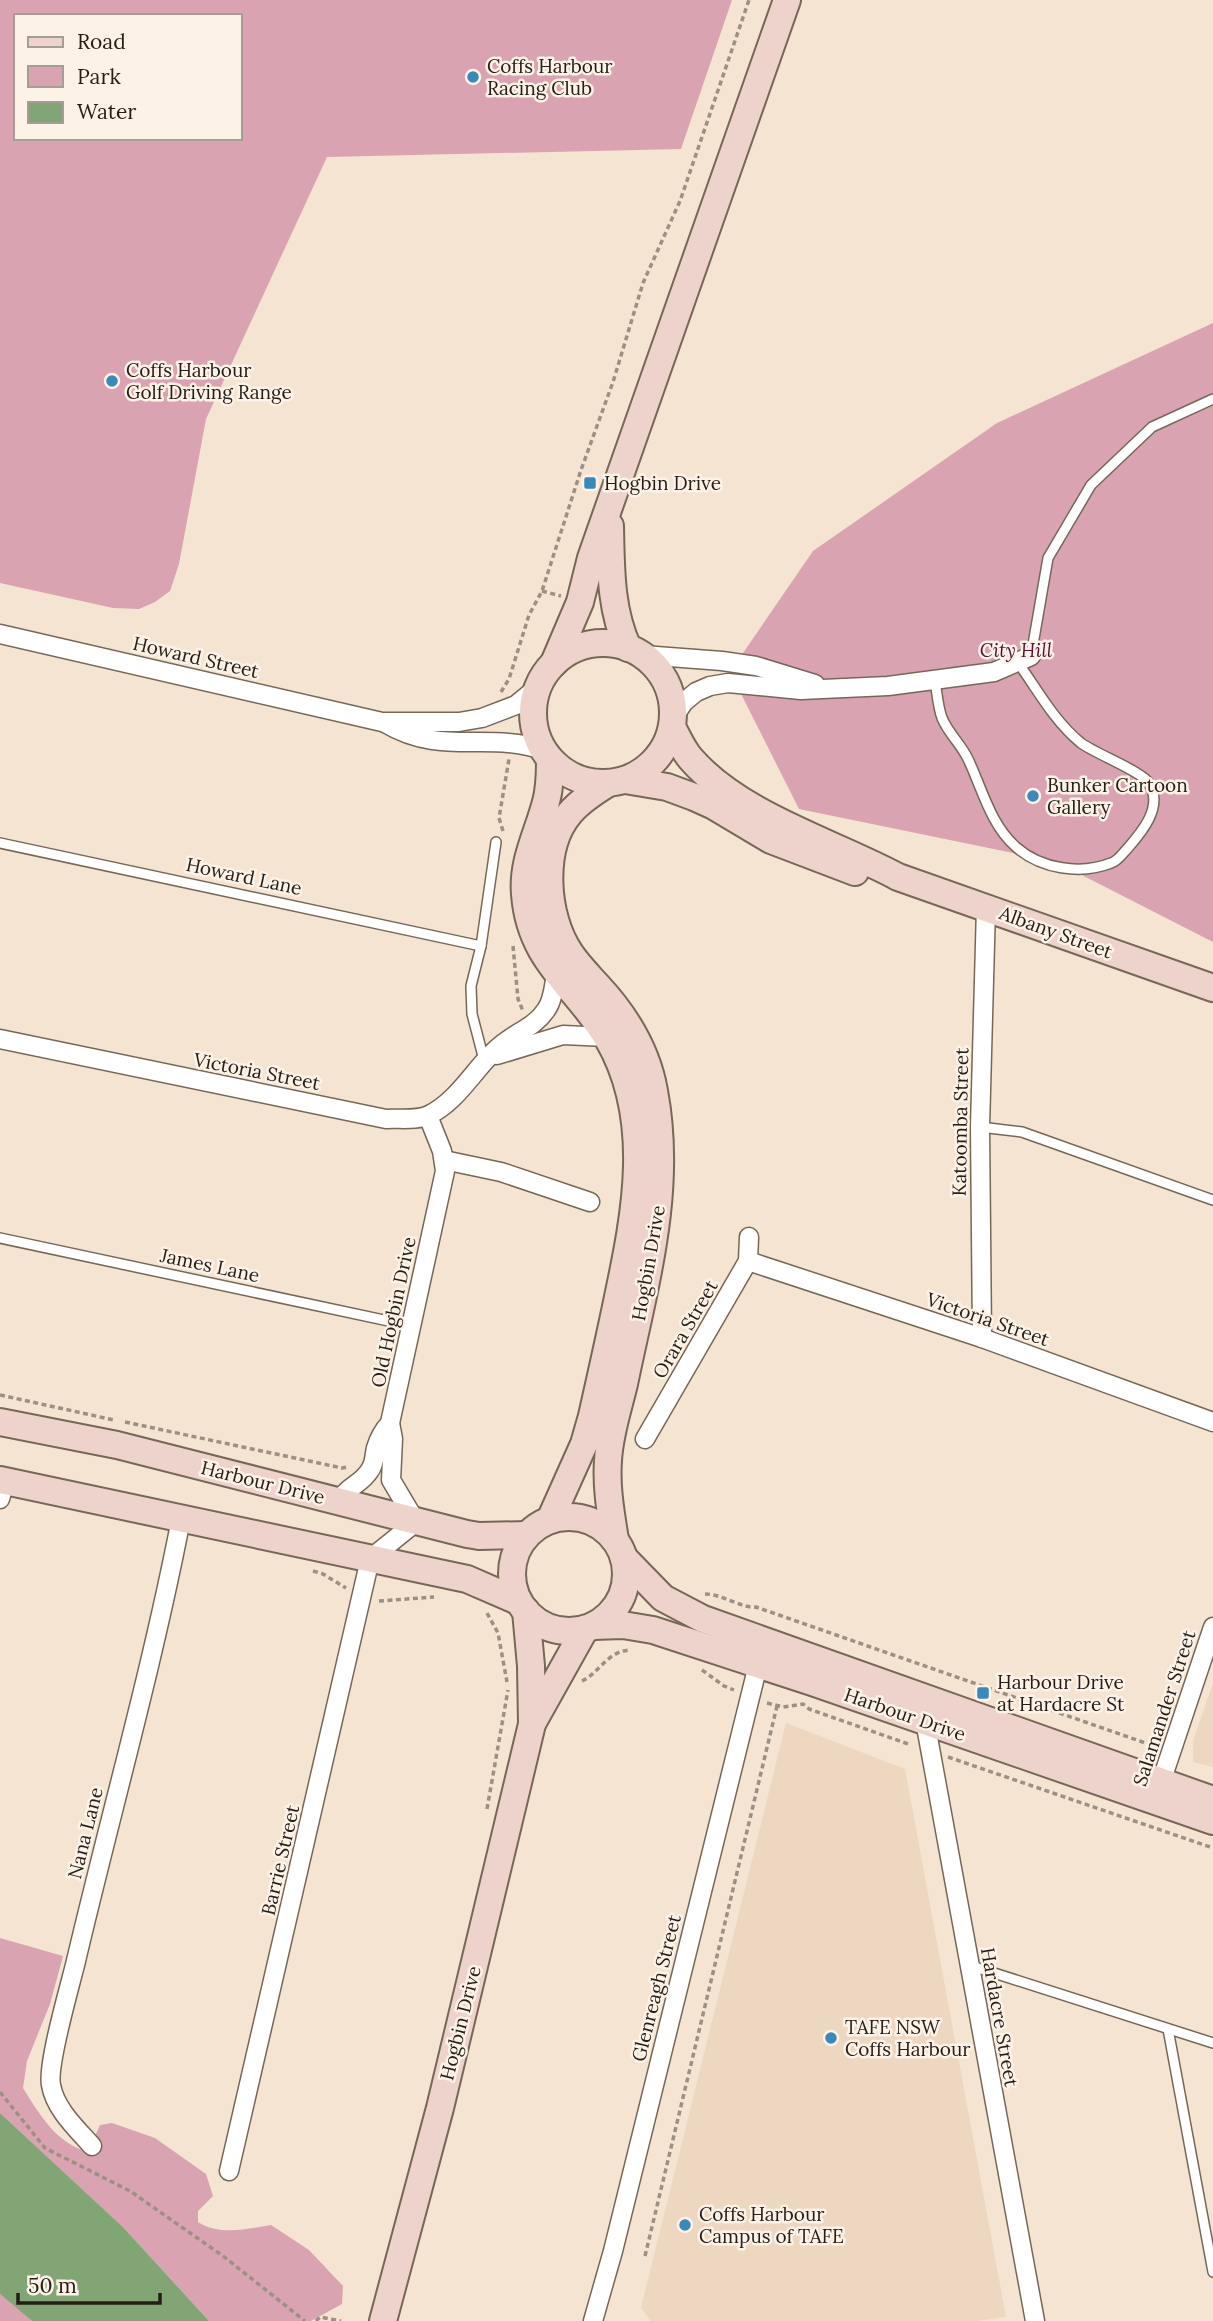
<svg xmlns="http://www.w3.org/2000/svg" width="1213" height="2321" viewBox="0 0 1213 2321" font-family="Lora,serif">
	<rect width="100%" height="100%" fill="#f5e4d2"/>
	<g fill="#eed7c0">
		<polygon points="1213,1683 1213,1767 1193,1762 1193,1741"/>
		<polygon points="786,1723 905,1769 1006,2317 977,2321 651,2321 641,2308"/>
	</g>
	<g fill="#daa3b2" fill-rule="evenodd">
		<path d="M0 0H732L681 149 327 157 206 419 179 564 170 591 155 602 139 609 113 608 0 583ZM16 16H240V138H16Z"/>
		<polygon points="1213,323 1213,942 1072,870 1028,856 799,809 730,672 813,551 997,423"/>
		<path d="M0 1938 63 1956 50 2004 27 2061 23 2088C40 2115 56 2143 88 2152L100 2125 112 2123 155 2138 206 2174 213 2196 198 2211V2222C220 2236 246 2229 271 2225L309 2250 343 2286 342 2304 311 2321H209L123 2227 0 2113Z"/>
		<polygon points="0,2294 28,2317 32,2321 0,2321"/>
	</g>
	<polygon fill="#81a575" points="0,2113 123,2227 209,2321 32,2321 0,2294"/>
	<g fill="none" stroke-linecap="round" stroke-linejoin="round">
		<g stroke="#766757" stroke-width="12">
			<g id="lane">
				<polyline points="1031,656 1048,558 1091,485 1152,427 1213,399"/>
				<path d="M935 681C937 693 938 707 942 718 948 733 961 744 968 759 982 788 990 824 1016 847 1041 869 1081 875 1111 863 1118 861 1122 854 1127 849 1141 833 1164 807 1149 783 1143 772 1096 754 1081 743 1055 722 1038 691 1019 664"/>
				<polyline points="0,843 481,946"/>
				<polyline points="484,1060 472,1014 471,986 481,946 496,842"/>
				<polyline points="980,1127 1022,1132 1213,1200"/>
				<polyline points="0,1238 412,1326"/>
				<polyline points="969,1965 1213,2043"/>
				<polyline points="1168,2029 1213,2272"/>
			</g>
		</g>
		<g stroke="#766757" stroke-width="21">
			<g id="street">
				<polyline points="0,634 382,722 459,722 482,718 516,705 538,687"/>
				<polyline points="643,655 722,661 756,666 815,684"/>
				<polyline points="673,718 684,702 696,692 710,686 728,683 801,690 888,686 994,672 1031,656"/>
				<path d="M385 723C442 757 487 731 543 750"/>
				<path d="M0 1039 386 1119C399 1118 417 1121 429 1115 462 1099 478 1060 508 1040 522 1030 536 1025 546 1010 553 1001 554 985 556 974"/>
				<polyline points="497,1055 563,1035 607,1037"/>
				<polyline points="444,1160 501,1172 590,1202"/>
				<polyline points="748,1261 982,1338 1213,1422"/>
				<polyline points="982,1338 980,1127 986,907"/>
				<polyline points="645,1439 748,1261 749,1237"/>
				<polyline points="0,1499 5,1481"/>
				<path d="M339 1501C349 1484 360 1486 370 1470 375 1463 374 1456 376 1448 379 1438 383 1431 390 1423L445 1171 442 1151 428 1116"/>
				<polyline points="925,1721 1035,2321"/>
				<polyline points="1158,1791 1213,1627"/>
				<path d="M92 2146C77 2129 55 2109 51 2085 47 2065 69 1989 75 1965 110 1816 152 1669 181 1519"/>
				<polyline points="229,2171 370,1559 416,1522 391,1480 393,1439 390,1423"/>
				<polyline points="593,2321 613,2251 758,1665"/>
			</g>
		</g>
		<g stroke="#766757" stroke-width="30">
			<g id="secondary">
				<path d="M610 526C611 568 610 609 628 648"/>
				<circle cx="603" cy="713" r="70"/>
				<polyline points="554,663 580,602 591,558 787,0"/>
				<path d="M672 727C678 738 683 750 691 759 741 816 833 842 898 877L1213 988"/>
				<polyline points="625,780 667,787 694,797 714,806 771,840 855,872"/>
				<path d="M607 784C594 792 580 801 570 813 540 848 545 916 570 953 578 965 588 975 597 985 625 1015 647 1051 654 1091 673 1192 644 1286 624 1384 618 1409 609 1435 608 1461 606 1488 611 1514 615 1540"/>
				<polyline points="0,1422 117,1445 467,1534 479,1536 527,1535"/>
				<polyline points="0,1480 467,1579 518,1601"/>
				<circle cx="569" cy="1574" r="57"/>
				<path d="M550 1520 584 1444 592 1416C601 1376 610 1336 618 1297 636 1212 654 1118 608 1039 577 986 530 963 525 894 522 861 538 833 546 802 550 788 550 774 550 760"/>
				<polyline points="624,1558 663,1598 703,1619 1213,1800"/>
				<polyline points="593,1626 623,1625 653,1630 812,1682 1213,1821"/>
				<polyline points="533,1722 585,1629"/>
				<polyline points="383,2321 440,2108 532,1724 531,1666 526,1611"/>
			</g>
		</g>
		<g stroke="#9c9083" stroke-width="3.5" stroke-dasharray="5 3.5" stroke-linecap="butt">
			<polyline points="542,591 561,596"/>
			<polyline points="501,692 509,679 529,615 542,591 581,470 613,382 643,283 680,201 749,0"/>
			<polyline points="503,831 499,818 509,759"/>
			<polyline points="513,946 518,999 523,1011"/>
			<polyline points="0,1395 114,1420"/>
			<polyline points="125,1422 342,1468 347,1467"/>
			<polyline points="313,1571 323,1574 346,1588"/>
			<path d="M705 1594C722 1594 743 1609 756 1607L1154 1746"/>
			<polyline points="379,1601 434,1597"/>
			<polyline points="487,1613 498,1633 507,1682"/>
			<polyline points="702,1670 724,1686 734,1690"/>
			<path d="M582 1681C600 1672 607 1652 629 1650"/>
			<polyline points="767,1703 783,1707 803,1704 809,1709 911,1745"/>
			<polyline points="948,1757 1213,1848"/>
			<polyline points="487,1809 508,1690"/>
			<polyline points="0,2092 45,2148 130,2191 223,2256 305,2321"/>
			<polyline points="645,2256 777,1706"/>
			<polyline points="316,2321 320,2317 341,2321"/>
		</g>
		<use href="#lane" stroke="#fff" stroke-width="9"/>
		<use href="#street" stroke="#fff" stroke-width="18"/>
		<use href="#secondary" stroke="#eed3cd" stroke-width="26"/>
	</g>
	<g fill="#3b88ba" stroke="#fdf2e7" stroke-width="2.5">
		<circle cx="473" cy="77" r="7"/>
		<circle cx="112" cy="381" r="7"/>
		<rect x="583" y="476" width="14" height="14" rx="3.5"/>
		<circle cx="1033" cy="796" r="7"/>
		<rect x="976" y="1686" width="14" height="14" rx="3.5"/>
		<circle cx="831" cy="2038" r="7"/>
		<circle cx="685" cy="2225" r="7"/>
	</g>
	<g text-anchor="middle" stroke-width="5" stroke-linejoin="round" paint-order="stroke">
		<g font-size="19" fill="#241e17" stroke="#fdf2e7" text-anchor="start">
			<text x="487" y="73">Coffs Harbour<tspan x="487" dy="22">Racing Club</tspan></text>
			<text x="126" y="377">Coffs Harbour<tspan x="126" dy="22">Golf Driving Range</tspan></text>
			<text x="604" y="490">Hogbin Drive</text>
			<text x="1047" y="792">Bunker Cartoon<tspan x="1047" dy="22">Gallery</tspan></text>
			<text x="997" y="1689">Harbour Drive<tspan x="997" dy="22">at Hardacre St</tspan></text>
			<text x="845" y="2034">TAFE NSW<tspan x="845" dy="22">Coffs Harbour</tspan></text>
			<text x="699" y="2221">Coffs Harbour<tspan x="699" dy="22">Campus of TAFE</tspan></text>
		</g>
		<g font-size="19" font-style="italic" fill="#5a102f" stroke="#fdf2e7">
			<text x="1016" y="657">City Hill</text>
		</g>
		<g font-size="19" fill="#241e17" stroke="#fdf2e7">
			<text transform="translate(196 657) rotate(13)" y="7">Howard Street</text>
			<text transform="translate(244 876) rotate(12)" y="7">Howard Lane</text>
			<text transform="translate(1056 932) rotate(20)" y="7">Albany Street</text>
			<text transform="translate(257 1071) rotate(11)" y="7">Victoria Street</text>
			<text transform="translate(960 1122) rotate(-89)" y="7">Katoomba Street</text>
			<text transform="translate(648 1263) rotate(-80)" y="7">Hogbin Drive</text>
			<text transform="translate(210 1265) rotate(12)" y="7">James Lane</text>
			<text transform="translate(393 1312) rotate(-78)" y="7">Old Hogbin Drive</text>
			<text transform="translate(988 1319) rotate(19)" y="7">Victoria Street</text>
			<text transform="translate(685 1329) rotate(-60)" y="7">Orara Street</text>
			<text transform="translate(263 1482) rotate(14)" y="7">Harbour Drive</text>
			<text transform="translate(1164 1708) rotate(-72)" y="7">Salamander Street</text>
			<text transform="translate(905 1714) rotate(19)" y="7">Harbour Drive</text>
			<text transform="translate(85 1833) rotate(-76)" y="7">Nana Lane</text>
			<text transform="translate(280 1860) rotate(-77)" y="7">Barrie Street</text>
			<text transform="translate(656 1988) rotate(-76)" y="7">Glenreagh Street</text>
			<text transform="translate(1000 2017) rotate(80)" y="7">Hardacre Street</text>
			<text transform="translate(460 2023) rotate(-76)" y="7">Hogbin Drive</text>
		</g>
	</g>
	<rect x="14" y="14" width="228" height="126" fill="#fdf2e7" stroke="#a69d94" stroke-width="2"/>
	<rect x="28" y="37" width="35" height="10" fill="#eed3cd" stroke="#a69d94" stroke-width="2"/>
	<text x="77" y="49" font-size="21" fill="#241e17">Road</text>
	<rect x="28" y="66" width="35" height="21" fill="#daa3b2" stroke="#a69d94" stroke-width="2"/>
	<text x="77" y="84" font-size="21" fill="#241e17">Park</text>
	<rect x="28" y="102" width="35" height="21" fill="#81a575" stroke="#a69d94" stroke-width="2"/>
	<text x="77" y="119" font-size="21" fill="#241e17">Water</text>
	<path d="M18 2293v10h142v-10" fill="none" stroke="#241e17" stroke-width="3.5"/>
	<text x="28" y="2293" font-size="21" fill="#241e17" stroke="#fdf2e7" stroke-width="5" paint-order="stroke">50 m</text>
</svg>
